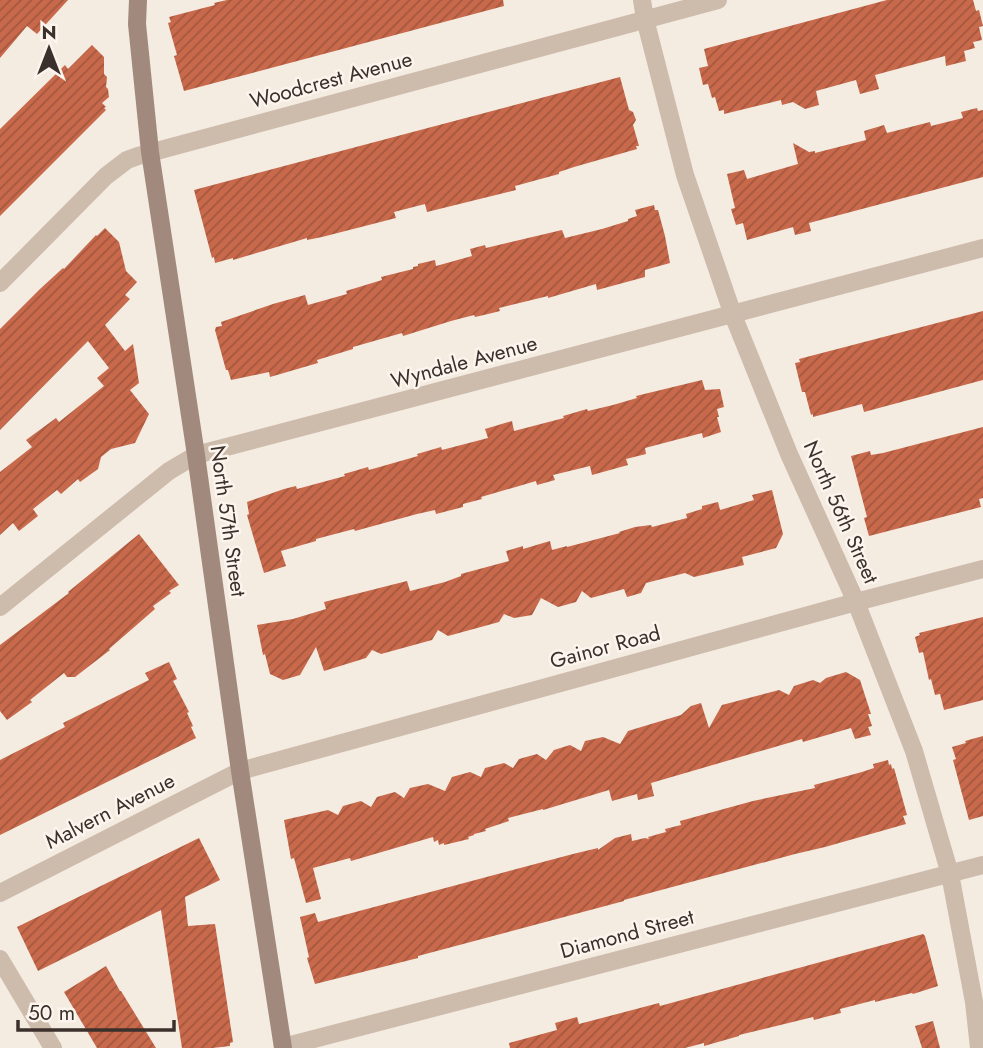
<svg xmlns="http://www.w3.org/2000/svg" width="983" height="1048" viewBox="0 0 983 1048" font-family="Jost,sans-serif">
	<defs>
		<pattern id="building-hatch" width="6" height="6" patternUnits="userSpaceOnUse" patternTransform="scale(1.75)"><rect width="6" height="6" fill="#c8694b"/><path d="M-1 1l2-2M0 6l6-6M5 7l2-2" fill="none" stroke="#a4573f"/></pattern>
	</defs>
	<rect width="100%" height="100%" fill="#f4ebe1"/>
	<g fill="url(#building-hatch)">
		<polygon points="0,0 68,0 37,34 27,26 0,58"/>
		<polygon points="227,0 503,0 504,6 184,91 174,56 177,55 168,23 171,22 169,17 215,5 214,3"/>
		<polygon points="887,0 973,0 976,11 979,10 983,26 979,27 982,40 973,42 975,48 964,51 966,61 946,66 945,56 875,75 879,89 860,94 856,80 816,91 819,105 805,109 793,102 782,105 781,100 724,114 724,110 719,111 715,97 712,98 708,84 703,85 699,68 708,66 704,49"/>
		<polygon points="92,45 104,57 104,74 107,77 106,87 108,89 109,97 102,103 106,107 104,108 106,110 0,216 0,129 65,65 68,69"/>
		<polygon points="620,77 629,110 633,112 636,120 633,125 639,146 636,146 637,149 574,167 559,172 559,174 515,186 516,190 427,212 425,204 394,212 396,218 322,237 307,240 307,238 233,260 233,258 215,263 214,257 212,258 194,190"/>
		<polygon points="977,108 978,111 983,110 983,177 809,223 811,231 795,235 793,227 747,240 743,223 736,225 731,209 735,208 727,174 744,170 747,179 798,164 793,143 809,152 815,151 815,153 866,140 864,131 884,125 887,133 930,122 931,126 963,118 961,112"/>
		<polygon points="654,205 655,210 658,210 665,236 670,263 645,270 645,277 597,290 596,284 548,298 548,296 499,308 500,311 488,314 475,317 474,315 451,321 403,336 402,333 353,347 353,349 317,360 318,363 270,377 269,372 231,380 228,370 226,370 215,330 216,327 222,326 221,322 273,304 305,295 308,305 347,294 346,291 382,280 381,277 413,269 413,267 418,266 418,264 435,260 436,266 472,256 470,249 485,245 486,248 562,230 565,238 602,229 628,221 628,219 637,216 635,210"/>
		<polygon points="105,228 119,242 126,271 137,282 125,295 130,299 105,325 125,351 133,344 139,383 130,390 149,414 135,443 111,449 101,457 98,469 80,482 78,479 61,494 57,490 33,509 38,516 19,531 13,523 0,535 0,472 32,447 26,440 56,418 59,422 104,386 97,378 109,368 88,341 0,430 0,329 40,289 63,268 64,269 96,235 97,236"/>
		<polygon points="983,311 983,380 864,412 862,404 813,417 813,414 811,415 805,392 802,392 795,363 800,362 799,359"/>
		<polygon points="702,380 705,390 720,389 724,407 717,409 719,417 717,417 721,432 703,438 702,433 645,448 646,454 626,459 628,465 592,475 590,466 553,475 555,480 537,485 536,481 481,497 482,499 463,504 463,507 436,514 435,510 417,514 355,531 354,529 316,539 316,541 281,551 286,566 264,573 247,515 249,514 247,502 284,489 296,486 297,489 345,476 344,474 368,467 369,470 418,456 417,454 441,447 442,450 488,438 485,429 512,421 514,431 564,418 563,416 587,409 588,411 613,405 637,398 636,396"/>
		<polygon points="983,427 983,498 979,499 981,507 869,536 864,518 867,517 851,456 870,451 871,455 883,453"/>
		<polygon points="772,490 783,534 776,548 742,557 744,565 694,577 685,573 646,583 641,593 627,597 624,589 591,598 582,591 576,602 558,607 541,598 532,615 514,618 504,614 499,622 448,636 438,630 432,640 381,654 372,650 366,658 324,671 316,647 300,675 283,680 270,674 265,654 263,655 257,625 293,619 326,609 324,602 407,581 410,591 445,582 461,576 461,574 509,561 506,551 523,546 523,549 550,541 552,550 567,546 567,547 620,533 619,532 635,527 651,525 652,527 687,518 686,514 702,509 702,506 718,502 720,510 754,500 752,495"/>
		<polygon points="139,534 179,585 169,591 171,593 153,606 155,609 109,649 110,650 75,677 67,677 64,673 30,700 32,702 7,720 0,711 0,645 69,593 68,592"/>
		<polygon points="983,617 983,700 944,710 940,694 935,695 931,679 929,680 923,652 919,653 915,637 920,635 919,633"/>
		<polygon points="169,662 177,679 173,681 189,712 187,713 193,726 191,727 196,738 0,835 0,760 65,727 63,723 149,680 145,673"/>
		<polygon points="846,672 860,680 871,714 868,714 872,726 868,727 871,735 855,739 851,728 803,742 802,739 651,783 654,796 638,800 637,794 612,801 609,790 543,810 543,809 508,818 509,821 485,829 486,831 474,834 474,835 468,837 469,839 444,845 444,843 439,845 438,840 434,842 433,837 351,861 350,858 313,868 321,899 306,903 294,858 291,859 284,820 328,810 338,815 343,806 361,801 371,807 377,797 395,792 404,798 410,788 428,784 445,791 452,777 470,772 481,777 485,768 504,763 513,768 519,759 537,754 546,760 554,750 570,745 581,751 585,741 603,737 620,744 628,731 681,715 691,706 701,703 709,728 722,705 779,690 789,695 794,686 813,680 820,683 826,678"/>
		<polygon points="983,736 983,816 969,820 953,760 956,759 952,747 966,743 965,741"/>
		<polygon points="888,760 889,765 891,764 892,769 894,768 907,815 903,816 906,824 825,847 795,854 624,900 624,901 418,956 418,958 315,984 307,958 309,957 300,917 315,913 318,922 573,854 598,848 598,850 615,838 631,834 632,841 645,838 649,839 648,837 666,832 665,829 681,825 680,821 753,801 815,788 814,785 862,772 874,768 873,764"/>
		<polygon points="199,838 220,880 185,897 188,926 215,924 233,1042 230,1043 230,1046 213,1048 182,1048 161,910 38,971 17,927"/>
		<polygon points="923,934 925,936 938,986 913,994 912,993 875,1002 875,1000 840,1009 841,1013 825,1017 814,1020 813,1017 739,1035 739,1036 704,1046 704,1043 685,1048 510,1048 509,1043 557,1030 555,1023 577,1017 579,1024 659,1003 660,1006"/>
		<polygon points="106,966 120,991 121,991 156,1048 97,1048 64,992"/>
		<polygon points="933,1021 940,1048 922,1048 915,1026"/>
	</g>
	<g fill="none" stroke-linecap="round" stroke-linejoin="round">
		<g stroke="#cdbbac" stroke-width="18">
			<polyline points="642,0 645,19 685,175 733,315 789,454 856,602 914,751 950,874 974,1002 979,1048"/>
			<polyline points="0,283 106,176 127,160 138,156 718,0"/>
			<polyline points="0,607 169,471 196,455 983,248"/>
			<polyline points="0,893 240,771 856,602 983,569"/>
			<polyline points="0,959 53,1048"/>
			<polyline points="283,1047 983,865"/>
		</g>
		<polyline stroke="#a18a7d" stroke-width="18" points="138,0 137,24 150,152 196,455 240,771 283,1048"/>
	</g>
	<g text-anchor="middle" stroke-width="5" stroke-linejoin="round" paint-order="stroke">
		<g font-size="21" fill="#3b302b" stroke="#fbf5ee">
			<text transform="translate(331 80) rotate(-15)" y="7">Woodcrest Avenue</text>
			<text transform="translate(464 362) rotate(-15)" y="7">Wyndale Avenue</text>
			<text transform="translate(841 512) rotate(66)" y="7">North 56th Street</text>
			<text transform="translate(228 521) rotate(82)" y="7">North 57th Street</text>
			<text transform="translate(605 647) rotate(-15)" y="7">Gainor Road</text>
			<text transform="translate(110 811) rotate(-27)" y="7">Malvern Avenue</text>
			<text transform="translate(627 934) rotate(-15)" y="7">Diamond Street</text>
		</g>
	</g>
	<g transform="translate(49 49)" stroke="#fbf5ee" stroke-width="5" paint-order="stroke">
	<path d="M0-5L12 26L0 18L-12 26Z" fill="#3b302b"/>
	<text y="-10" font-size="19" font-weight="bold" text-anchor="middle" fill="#3b302b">N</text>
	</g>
	<path d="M18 1020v10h156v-10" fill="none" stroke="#3b302b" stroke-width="3.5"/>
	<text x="28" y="1020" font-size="21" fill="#3b302b" stroke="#fbf5ee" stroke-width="5" paint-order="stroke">50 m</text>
</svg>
